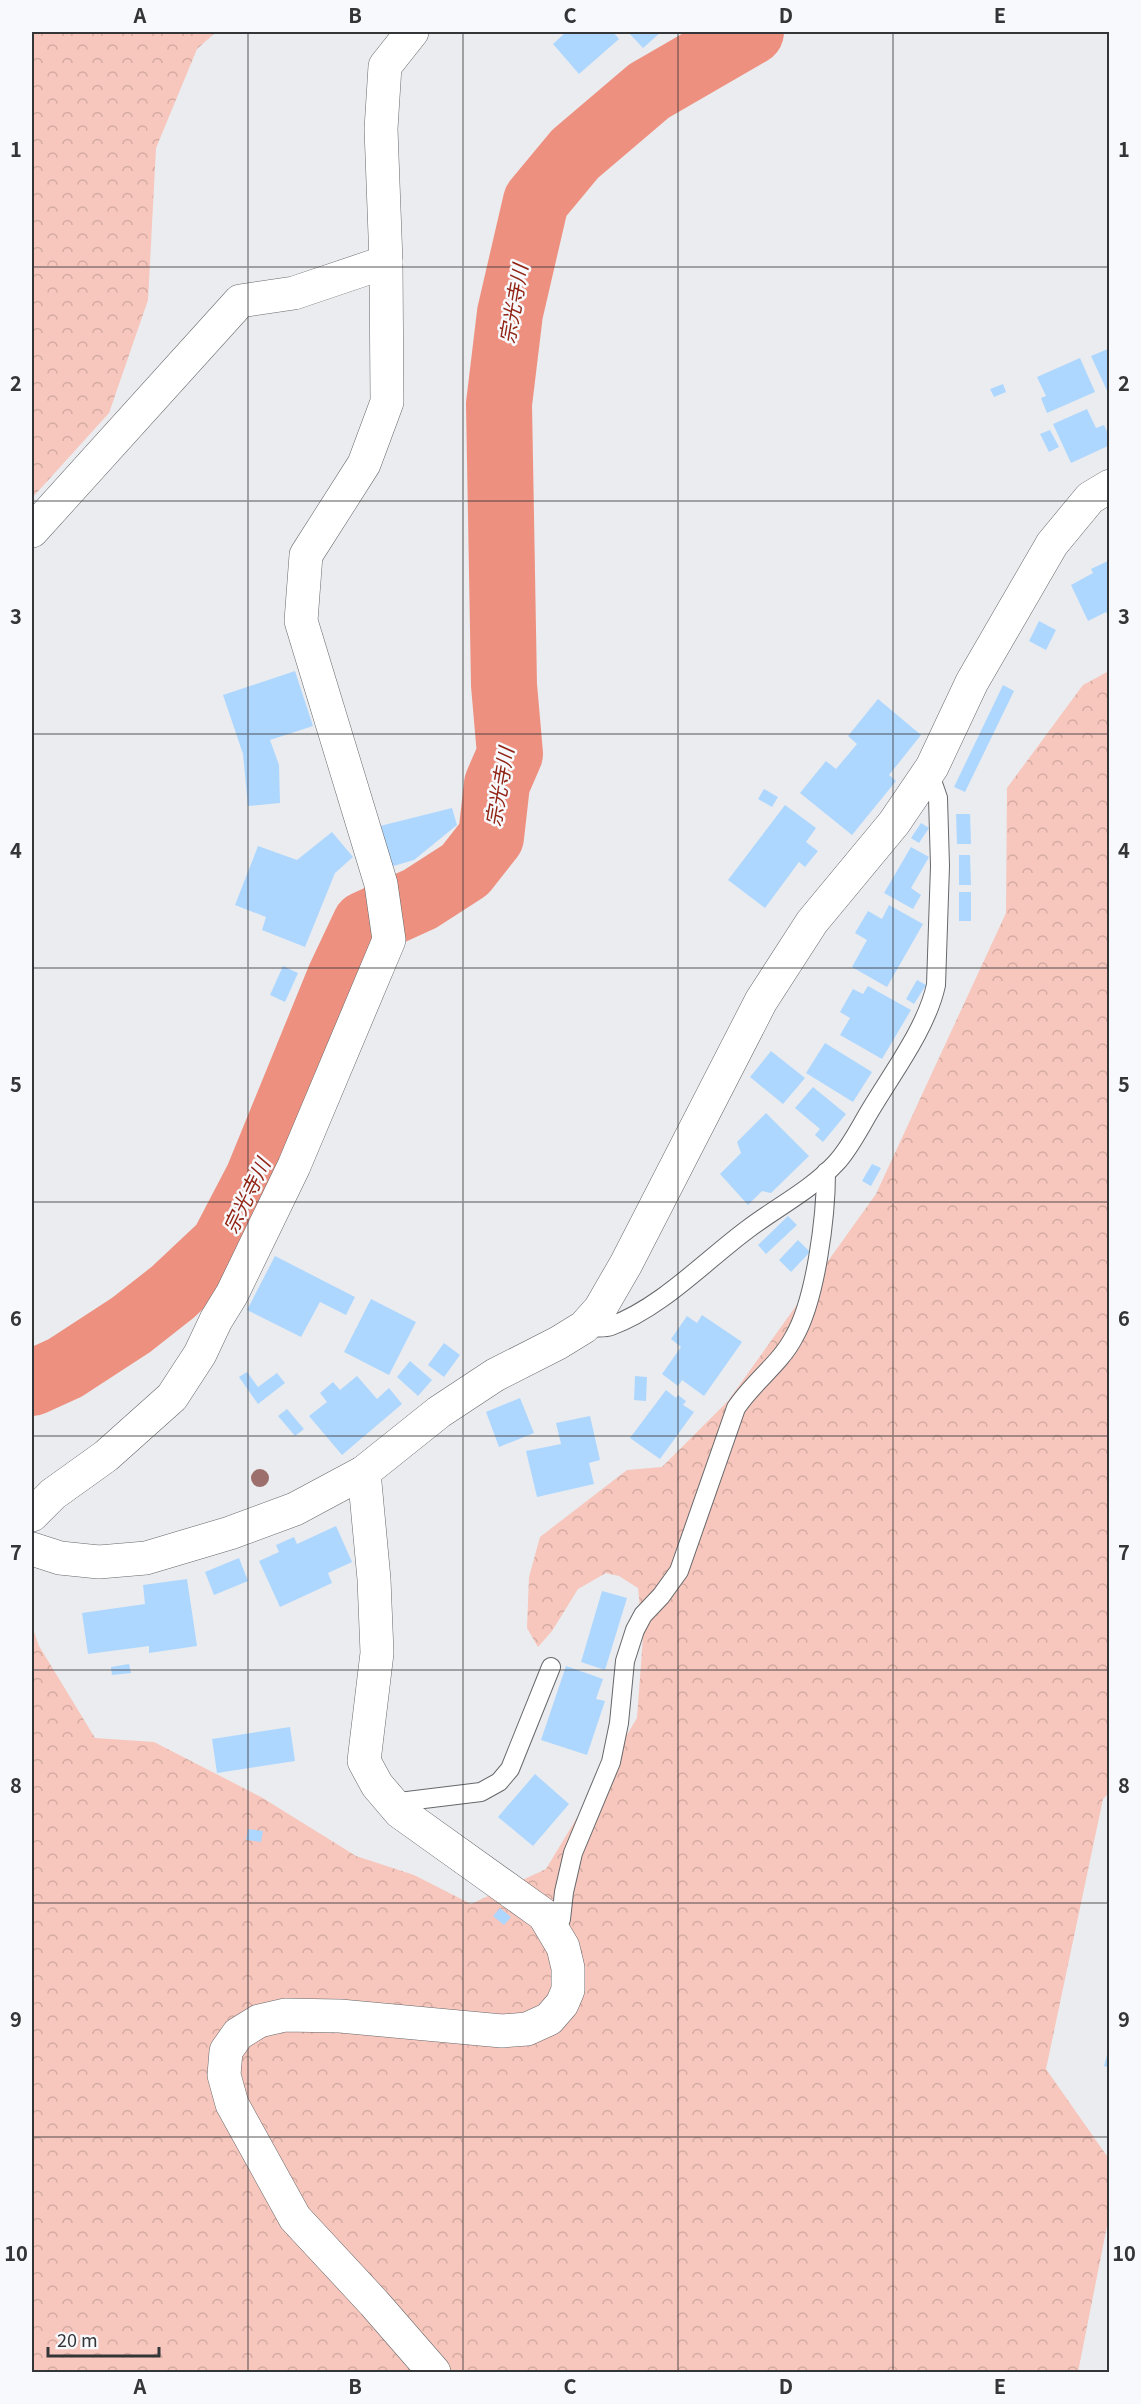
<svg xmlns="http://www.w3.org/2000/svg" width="1141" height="2404" viewBox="0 0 1141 2404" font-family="Georgia,'Noto Sans JP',serif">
	<defs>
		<pattern id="forest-crowns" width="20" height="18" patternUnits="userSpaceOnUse" patternTransform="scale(1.5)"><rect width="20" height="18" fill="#f7c6bc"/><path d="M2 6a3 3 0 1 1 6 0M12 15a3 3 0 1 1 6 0" fill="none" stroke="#d4aba2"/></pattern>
	</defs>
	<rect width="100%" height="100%" fill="#eaecef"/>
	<g fill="url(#forest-crowns)">
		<polygon points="32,32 216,32 197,49 156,148 148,300 109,413 32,498"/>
		<polygon points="1109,671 1110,1792 1103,1799 1046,2069 1109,2159 1109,2216 1078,2372 32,2372 32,1626 39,1646 95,1738 154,1742 261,1797 356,1856 414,1875 471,1904 546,1869 637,1718 643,1637 638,1588 619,1576 606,1573 578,1589 552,1631 538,1647 527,1628 529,1577 540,1537 627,1470 662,1467 728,1401 876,1194 1006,913 1007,788 1083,685"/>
	</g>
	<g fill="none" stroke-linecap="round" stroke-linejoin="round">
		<polyline stroke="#ee907f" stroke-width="66" points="32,1383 65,1368 131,1325 173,1292 223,1245 258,1178 340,977 365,924 420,899 465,870 491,837 497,784 510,754 504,685 499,404 510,313 536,201 575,154 649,91 751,32"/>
	</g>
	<g fill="#aed7ff">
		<polygon points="566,32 613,32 619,39 579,74 553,44"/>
		<polygon points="628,32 661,32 643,48"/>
		<polygon points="1110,348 1110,397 1091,356"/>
		<polygon points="1080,358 1095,392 1047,413 1041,398 1046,396 1037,377"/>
		<polygon points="1003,384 1006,392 994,397 990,389"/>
		<polygon points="1087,409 1096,428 1104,425 1110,438 1110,445 1071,463 1053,424"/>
		<polygon points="1050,430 1059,447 1049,452 1040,434"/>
		<polygon points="1110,560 1110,618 1106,612 1088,621 1071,585 1093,573 1091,569"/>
		<polygon points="1039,621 1056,630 1046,650 1029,641"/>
		<polygon points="295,671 313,726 270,740 279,765 280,803 248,806 243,754 223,695"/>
		<polygon points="1003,685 1014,691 965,792 954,787"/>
		<polygon points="878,699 921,735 889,775 896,781 852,835 800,793 826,761 836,769 857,744 848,736"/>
		<polygon points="764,789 778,797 772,807 758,799"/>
		<polygon points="785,805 816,828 806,842 818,851 805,867 799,862 765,908 728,880"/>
		<polygon points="452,808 457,825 414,860 390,867 380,826"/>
		<polygon points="956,814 970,814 971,844 957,844"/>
		<polygon points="921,823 929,828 919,843 911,838"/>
		<polygon points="332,832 353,857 335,873 305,947 262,930 266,917 235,905 258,846 297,860"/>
		<polygon points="911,847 929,857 911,888 921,895 913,909 884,893"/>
		<polygon points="959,855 970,855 971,885 959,885"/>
		<rect x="959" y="892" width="12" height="29"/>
		<polygon points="889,905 923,924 887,987 852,967 867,940 855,933 868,911 882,919"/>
		<polygon points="283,966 298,973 285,1002 270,995"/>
		<polygon points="917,980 926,985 914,1004 906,999"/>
		<polygon points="868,986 911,1010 882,1059 840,1035 850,1018 840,1012 853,989 863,994"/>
		<polygon points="825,1043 872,1072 853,1102 806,1073"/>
		<polygon points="771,1051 805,1078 783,1104 750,1077"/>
		<polygon points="813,1087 846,1114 823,1142 815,1135 820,1129 795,1108"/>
		<polygon points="766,1113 809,1156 771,1193 762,1191 748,1205 720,1174 741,1153 737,1142"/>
		<polygon points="872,1164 881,1168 871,1186 862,1181"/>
		<polygon points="788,1216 797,1225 766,1254 758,1245"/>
		<polygon points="798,1240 810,1252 791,1272 779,1260"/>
		<polygon points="275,1256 355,1297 346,1315 320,1302 301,1337 247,1310"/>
		<polygon points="371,1299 416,1322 389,1375 344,1352"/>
		<polygon points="702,1315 742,1342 704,1396 682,1380 678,1386 662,1374 681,1347 671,1339 687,1316 697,1323"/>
		<polygon points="444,1343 460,1355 444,1377 428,1365"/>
		<polygon points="410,1361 432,1380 418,1396 397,1377"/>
		<polygon points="247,1372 258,1387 277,1373 285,1383 258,1404 239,1377"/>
		<polygon points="357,1376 377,1399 389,1388 402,1404 342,1455 309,1416 327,1402 320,1393 333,1382 340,1390"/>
		<polygon points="635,1376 647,1377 646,1401 634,1400"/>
		<polygon points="666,1390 676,1398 678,1395 686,1401 683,1405 694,1412 660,1459 630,1438"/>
		<polygon points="520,1398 534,1433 499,1447 486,1412"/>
		<polygon points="287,1409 304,1429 295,1436 278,1416"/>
		<polygon points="590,1416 600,1460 589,1463 594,1484 537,1497 526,1451 561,1444 556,1423"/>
		<polygon points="336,1526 352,1562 328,1573 332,1583 280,1607 259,1561 279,1552 276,1545 294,1537 297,1544"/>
		<polygon points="239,1558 248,1581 214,1595 205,1572"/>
		<polygon points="187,1579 197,1646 149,1653 149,1646 88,1654 82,1613 145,1604 143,1585"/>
		<polygon points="602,1591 627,1598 605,1670 581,1662"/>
		<polygon points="129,1664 131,1673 112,1675 111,1667"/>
		<polygon points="566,1666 603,1679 596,1699 605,1701 587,1755 541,1740"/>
		<polygon points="290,1727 295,1761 217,1773 212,1739"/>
		<polygon points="535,1774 569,1804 533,1846 498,1817"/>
		<polygon points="248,1829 263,1831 261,1842 246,1840"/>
		<polygon points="500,1908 511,1917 504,1925 493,1916"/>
		<polygon points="1109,2048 1110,2048 1110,2068 1104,2066"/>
	</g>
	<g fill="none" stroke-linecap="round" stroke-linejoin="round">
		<g stroke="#66686b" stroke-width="20">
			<g id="lane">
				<path d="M584 1327C592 1327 603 1329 611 1326 661 1308 706 1260 748 1229 777 1207 811 1190 836 1163 850 1148 860 1127 871 1109 893 1072 927 1027 936 985L940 866 938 798 929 772"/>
				<polyline points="391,1803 481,1792 499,1782 510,1769 551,1667"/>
				<path d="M555 1932 561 1919 564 1892 573 1853 611 1762 619 1723 625 1661 635 1630 643 1615 661 1596 679 1571 736 1408C753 1382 780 1364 794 1337 816 1299 826 1216 826 1172"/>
			</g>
		</g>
		<g stroke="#66686b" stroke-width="34">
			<g id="street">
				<polyline points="32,531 240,301 294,293 386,262"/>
				<polyline points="364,1472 374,1579 377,1653 364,1761 377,1785 400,1812 544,1915 563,1947 568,1968 568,1990 562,2004 549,2019 527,2029 502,2031 340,2016 285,2015 259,2021 238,2034 226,2051 224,2075 232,2104 295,2218 374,2303 434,2372"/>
				<polyline points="32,1515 53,1494 106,1456 172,1397 200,1354 216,1320 232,1294 294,1166 389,940 381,884 301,621 306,555 364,464 387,402 386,262 381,129 385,66 412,32"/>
				<polyline points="32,1549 60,1558 99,1562 146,1558 230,1533 295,1509 364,1472 439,1412 495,1375 558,1343 584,1327 600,1309 626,1264 761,1001 812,922 894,823 932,767 972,682 1052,544 1090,498 1110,486"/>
			</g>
		</g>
		<use href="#lane" stroke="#fff" stroke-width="18"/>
		<use href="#street" stroke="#fff" stroke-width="33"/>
	</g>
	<circle fill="#9d6f6c" cx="260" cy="1478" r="9"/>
	<path fill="none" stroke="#343536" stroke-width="1.5" stroke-opacity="0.55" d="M248 32V2372M463 32V2372M678 32V2372M893 32V2372M32 267H1110M32 501H1110M32 734H1110M32 968H1110M32 1202H1110M32 1436H1110M32 1670H1110M32 1903H1110M32 2137H1110"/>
	<g text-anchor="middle" stroke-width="5" stroke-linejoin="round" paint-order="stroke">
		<g font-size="20" font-style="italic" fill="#912414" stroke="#f7f9fc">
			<text transform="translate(514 304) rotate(-80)" y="7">宗光寺川</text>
			<text transform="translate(500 787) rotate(-80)" y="7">宗光寺川</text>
			<text transform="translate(247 1196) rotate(-64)" y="7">宗光寺川</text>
		</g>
	</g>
	<rect width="1141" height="2404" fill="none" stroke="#f7f9fc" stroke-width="66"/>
	<path d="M48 2347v9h111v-9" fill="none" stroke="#343536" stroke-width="3"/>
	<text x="57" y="2347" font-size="18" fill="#343536" stroke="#f7f9fc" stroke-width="4.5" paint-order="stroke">20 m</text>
	<rect x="33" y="33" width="1075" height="2338" fill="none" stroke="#343536" stroke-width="2"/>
	<g font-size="20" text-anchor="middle" font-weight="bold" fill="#343536">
		<text x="140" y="23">A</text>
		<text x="355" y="23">B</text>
		<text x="570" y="23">C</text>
		<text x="786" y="23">D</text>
		<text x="1000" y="23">E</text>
		<text x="16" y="157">1</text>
		<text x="1124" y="157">1</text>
		<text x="16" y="391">2</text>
		<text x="1124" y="391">2</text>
		<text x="16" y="624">3</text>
		<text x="1124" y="624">3</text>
		<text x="16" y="858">4</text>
		<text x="1124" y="858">4</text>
		<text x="16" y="1092">5</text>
		<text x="1124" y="1092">5</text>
		<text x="16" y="1326">6</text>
		<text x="1124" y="1326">6</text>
		<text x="16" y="1560">7</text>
		<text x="1124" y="1560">7</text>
		<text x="16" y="1793">8</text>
		<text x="1124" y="1793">8</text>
		<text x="16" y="2027">9</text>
		<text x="1124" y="2027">9</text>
		<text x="16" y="2261">10</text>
		<text x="1124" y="2261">10</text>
		<text x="140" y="2394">A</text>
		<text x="355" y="2394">B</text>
		<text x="570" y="2394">C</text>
		<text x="786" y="2394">D</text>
		<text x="1000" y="2394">E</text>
	</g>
</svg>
